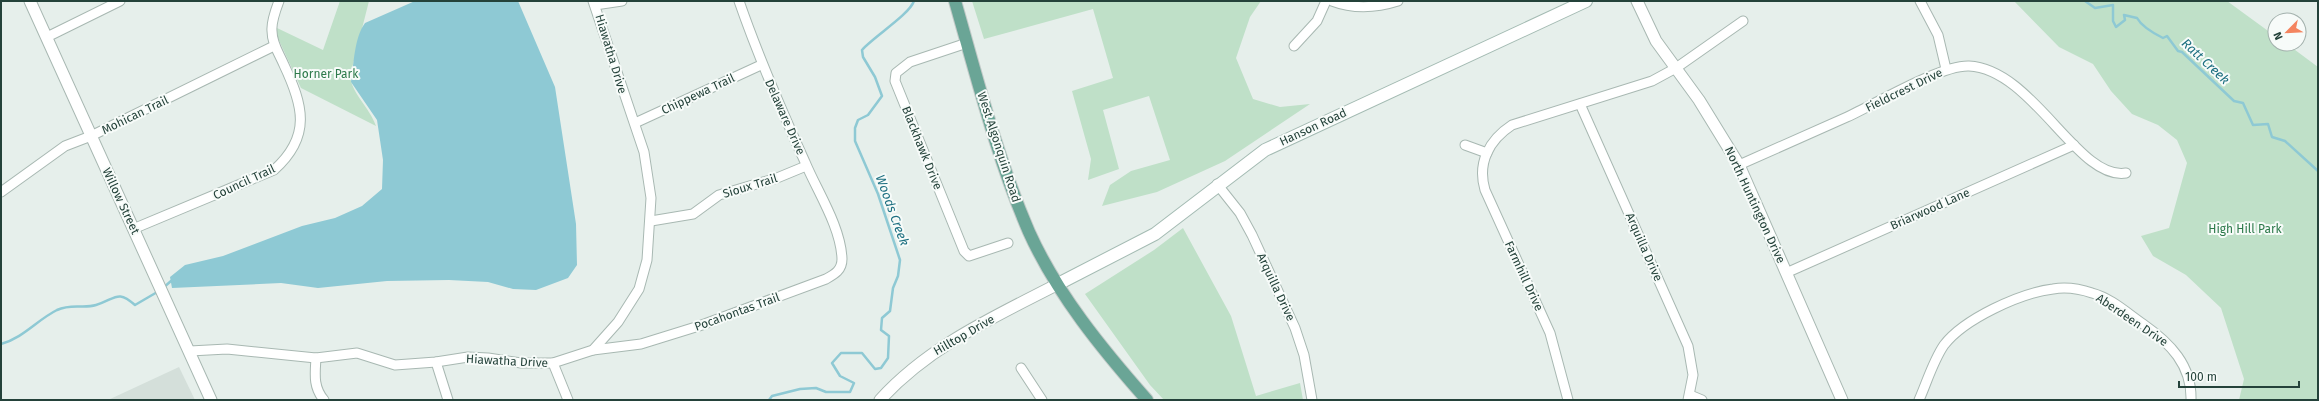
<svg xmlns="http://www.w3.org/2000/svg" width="2319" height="401" viewBox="0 0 2319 401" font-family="'Fira Sans',sans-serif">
	<rect width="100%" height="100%" fill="#e6efeb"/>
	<polygon fill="#d4dfda" points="179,367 195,400 108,400"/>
	<g fill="#bfe0c8">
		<path d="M340 1H369L350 76C352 94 370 108 376 126L301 88 277 36V28L323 50Z"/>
		<polygon points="972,1 1261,1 1250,17 1236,58 1253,99 1280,107 1310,104 1225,161 1157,192 1102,206 1110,185 1131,171 1170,160 1149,96 1103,110 1119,169 1088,180 1091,159 1072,91 1113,78 1093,9 984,39"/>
		<polygon points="2014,1 2227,1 2275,36 2275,44 2287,44 2318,67 2318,400 2239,400 2244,379 2221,308 2186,275 2153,256 2141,236 2169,228 2187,163 2177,140 2158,125 2132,114 2111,91 2093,64 2059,47"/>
		<polygon points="1183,228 1231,316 1256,396 1300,383 1303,400 1164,400 1150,385 1085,294 1154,250"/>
	</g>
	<path fill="#8ec9d4" d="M415 1H518L555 87 576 224 577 265 568 278 536 290 513 289 488 282 449 280 387 281 318 288 281 283 172 288 170 277 185 265 223 256 302 226 335 218 362 206 382 189 383 160 377 120 351 82C354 64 354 38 365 23Z"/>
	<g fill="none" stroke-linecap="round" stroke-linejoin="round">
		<g stroke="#8ec9d4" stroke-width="2.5">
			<path d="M2085 1 2095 8 2113 5V21L2116 27 2125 20 2124 15 2137 18C2142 27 2153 33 2163 38L2167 36 2178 51 2182 52 2234 101 2243 103 2253 125 2268 124 2272 137 2285 141 2318 171"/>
			<polyline points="163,288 171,281"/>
			<path d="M1 344C23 338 37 320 57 310 72 303 83 309 96 305 116 299 117 289 135 305L159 291"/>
			<path d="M769 400 772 396 800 389 816 388 826 392H850L854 383 840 376 832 363 841 353H862L875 369 881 368 888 358 889 336 881 330 882 318 890 311 893 288 898 276 900 260 878 194 855 141V128L858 120 868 115 882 96 875 77 863 57 862 50C873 37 909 15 914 1"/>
		</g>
		<g stroke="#a8b8b2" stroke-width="11">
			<g id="minor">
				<path d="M1332 1C1353 9 1376 8 1398 1"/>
				<polyline points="1920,1 1938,35 1946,69"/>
				<polyline points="595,5 622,1"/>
				<polyline points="47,37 120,1"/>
				<polyline points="967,43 910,62 896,73 895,81 964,251 969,256 1008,243"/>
				<polyline points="1294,46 1317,21 1326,1"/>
				<polyline points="1580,104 1688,346 1693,375 1688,400"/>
				<polyline points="635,123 761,65"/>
				<polyline points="1465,145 1487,153"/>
				<path d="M1739 165C1775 149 1811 133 1847 117 1876 104 1940 65 1969 66 2033 69 2078 181 2126 173"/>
				<polyline points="1217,184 1240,213 1252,235 1295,328 1304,355 1312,400"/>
				<polyline points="1,192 65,146 91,136 274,46"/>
				<polyline points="651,221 693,214 719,195 777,178 806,166"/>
				<path d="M133 229 274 170C312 136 303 105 284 65 279 53 272 44 272 31 271 22 276 9 279 1"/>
				<polyline points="1786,273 2074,145"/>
				<path d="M593 350 641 344 699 326 826 279C835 274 842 270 842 259 841 227 817 191 805 162 781 109 758 56 739 1"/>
				<polyline points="190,351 227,349 316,358 357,353 395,365 436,362 468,357 488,358 521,363 553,363 593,350 618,322 639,289 647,260 651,198 644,152 593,1"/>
				<path d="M316 358C315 374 313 387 324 400"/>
				<polyline points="436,362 448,400"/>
				<polyline points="553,363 568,400"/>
				<polyline points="1021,368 1042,400"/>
				<polyline points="1690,395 1702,400"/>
				<path d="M1568 400 1550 333 1485 190C1477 163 1489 140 1512 125L1652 81 1676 68 1743 21"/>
				<path d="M1919 400C1927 382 1933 361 1944 345 1964 319 2020 293 2053 289 2065 287 2080 289 2092 293 2111 298 2127 313 2143 324 2170 343 2192 365 2191 400"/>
			</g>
		</g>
		<g stroke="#a8b8b2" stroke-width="13">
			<g id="tertiary">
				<polyline points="30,1 211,400"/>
				<polyline points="1637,1 1656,41 1699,100 1739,165 1842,400"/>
				<path d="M880 400C929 346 994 317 1058 284"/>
			</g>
		</g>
		<g stroke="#a4bbb3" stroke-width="14">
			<polyline id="secondary" points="1058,284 1155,234 1265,150 1586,1"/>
		</g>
		<g stroke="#c2cac8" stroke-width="14">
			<path id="primary" d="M955 1C977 78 997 158 1029 232 1057 294 1102 349 1147 400"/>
		</g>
		<use href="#minor" stroke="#fff" stroke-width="9"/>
		<use href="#tertiary" stroke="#fff" stroke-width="11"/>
		<use href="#secondary" stroke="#fff" stroke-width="12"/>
		<use href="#primary" stroke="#6aa596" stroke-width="12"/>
	</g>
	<g text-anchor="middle" stroke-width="4" stroke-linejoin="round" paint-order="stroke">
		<g font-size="12" fill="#24423a" stroke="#f7fbf9">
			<text transform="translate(611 54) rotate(73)" y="4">Hiawatha Drive</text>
			<text transform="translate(1904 90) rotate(-26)" y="4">Fieldcrest Drive</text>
			<text transform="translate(698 94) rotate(-25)" y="4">Chippewa Trail</text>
			<text transform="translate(135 115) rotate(-26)" y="4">Mohican Trail</text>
			<text transform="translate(785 117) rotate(66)" y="4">Delaware Drive</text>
			<text transform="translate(1313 127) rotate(-25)" y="4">Hanson Road</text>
			<text transform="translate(999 147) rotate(72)" y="4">West Algonquin Road</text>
			<text transform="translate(922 148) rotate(68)" y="4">Blackhawk Drive</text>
			<text transform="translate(244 182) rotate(-25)" y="4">Council Trail</text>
			<text transform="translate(750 186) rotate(-17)" y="4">Sioux Trail</text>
			<text transform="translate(121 201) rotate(65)" y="4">Willow Street</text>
			<text transform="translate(1755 205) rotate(65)" y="4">North Huntington Drive</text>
			<text transform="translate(1930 209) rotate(-24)" y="4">Briarwood Lane</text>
			<text transform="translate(1644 247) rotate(66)" y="4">Arquilla Drive</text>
			<text transform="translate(1524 276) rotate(65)" y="4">Farmhill Drive</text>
			<text transform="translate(1276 287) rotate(65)" y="4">Arquilla Drive</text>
			<text transform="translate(737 312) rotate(-20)" y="4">Pocahontas Trail</text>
			<text transform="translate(2132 320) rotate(34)" y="4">Aberdeen Drive</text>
			<text transform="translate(964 335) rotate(-30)" y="4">Hilltop Drive</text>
			<text transform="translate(507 361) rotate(3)" y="4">Hiawatha Drive</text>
		</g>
		<g font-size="12" fill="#2d7a4b" stroke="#f7fbf9">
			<text x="326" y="78">Horner Park</text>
			<text x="2245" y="233">High Hill Park</text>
		</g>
		<g font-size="13" font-style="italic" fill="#1c6f80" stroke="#f7fbf9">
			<text transform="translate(2206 61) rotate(43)" y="5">Ratt Creek</text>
			<text transform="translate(893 210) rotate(70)" y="5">Woods Creek</text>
		</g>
	</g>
	<rect width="2319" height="401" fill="none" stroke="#24423a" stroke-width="4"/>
	<g transform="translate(2287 32) rotate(246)"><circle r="19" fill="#f7fbf9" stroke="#a3b1ad"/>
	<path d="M0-3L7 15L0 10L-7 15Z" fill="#f4845f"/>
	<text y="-6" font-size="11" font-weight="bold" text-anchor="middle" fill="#24423a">N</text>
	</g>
	<path d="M2179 381v6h120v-6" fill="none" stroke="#24423a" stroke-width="2"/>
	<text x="2185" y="381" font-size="12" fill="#24423a" stroke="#f7fbf9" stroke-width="3" paint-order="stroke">100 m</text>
</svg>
